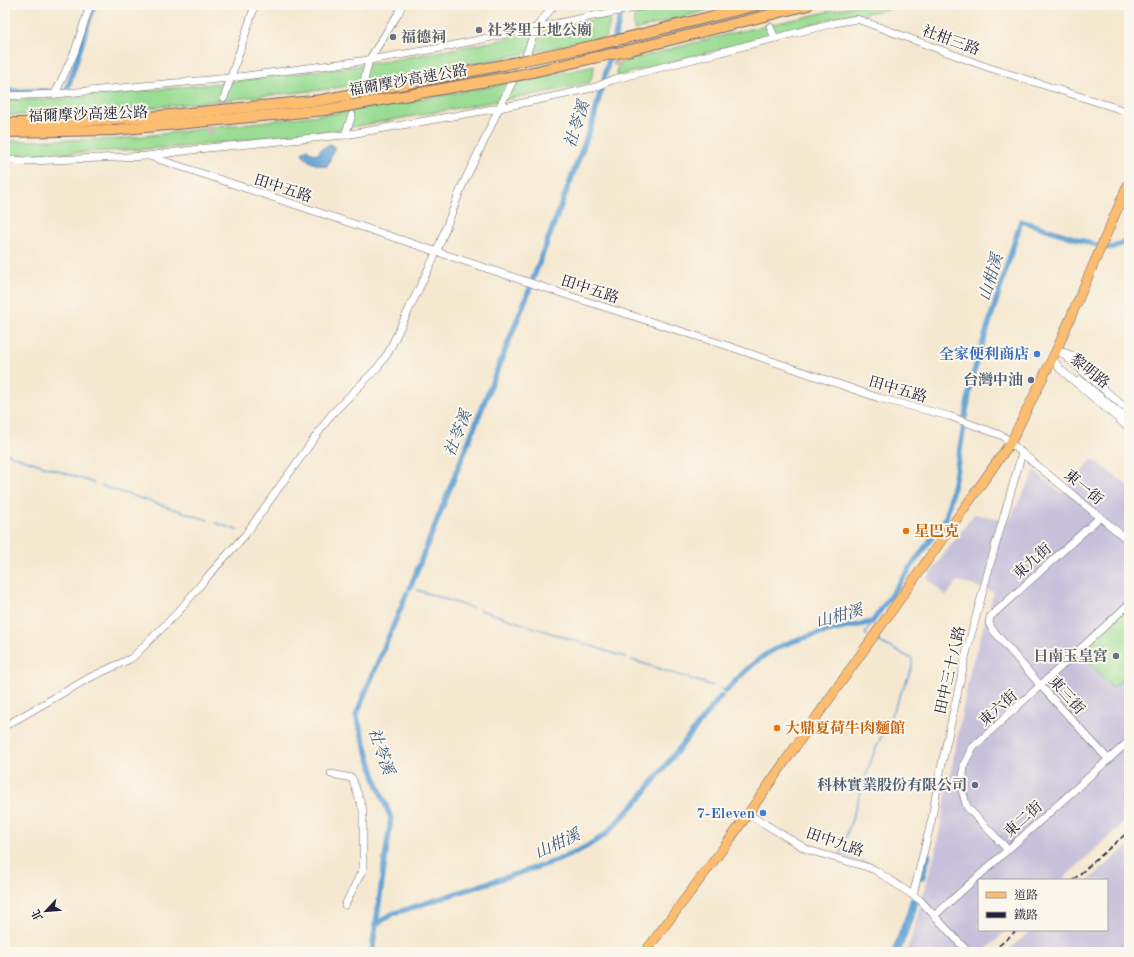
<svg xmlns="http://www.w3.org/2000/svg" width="1134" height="957" viewBox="0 0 1134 957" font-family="'Old Standard TT','Noto Serif TC',serif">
	<rect width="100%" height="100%" fill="#fbf7ec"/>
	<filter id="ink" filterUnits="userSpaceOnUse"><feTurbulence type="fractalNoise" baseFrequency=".025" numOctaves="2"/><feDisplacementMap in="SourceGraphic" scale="8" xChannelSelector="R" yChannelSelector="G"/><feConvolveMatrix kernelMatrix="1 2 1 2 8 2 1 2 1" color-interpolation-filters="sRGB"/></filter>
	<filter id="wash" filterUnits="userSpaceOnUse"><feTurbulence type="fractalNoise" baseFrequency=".012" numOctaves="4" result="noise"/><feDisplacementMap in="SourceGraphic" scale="16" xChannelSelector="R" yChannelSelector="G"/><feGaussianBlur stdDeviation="0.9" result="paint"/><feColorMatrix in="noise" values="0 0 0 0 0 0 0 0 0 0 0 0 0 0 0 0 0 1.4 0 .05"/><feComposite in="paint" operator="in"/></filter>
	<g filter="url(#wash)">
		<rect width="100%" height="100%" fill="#f5e8d0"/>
		<g fill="#c6c0da">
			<polygon points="1092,459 1129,486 1129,818 1062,880 979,880 979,930 1007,930 983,952 906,952 912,936 936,849 970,671 994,592 958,581 946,596 927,578 974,514 1009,520 1035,471 1062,494"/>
			<polygon points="1129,845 1129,952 1011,952 1009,950 1032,930 1107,930 1107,880 1089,880"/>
		</g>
		<g fill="#9adc93" stroke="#5e7f67">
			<polygon points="664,5 727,5 634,30 634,11"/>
			<polygon points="858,5 914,5 829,19 771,36 617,76 617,68 622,62 728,34"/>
			<polygon points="608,17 610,21 606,37 471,64 330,89 148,108 45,115 5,115 5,100 62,99 222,83 370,64 497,41 601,18"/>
			<polygon points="595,66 590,82 563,89 336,130 181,147 31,155 5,155 5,141 119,139 344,112 519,82"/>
			<polygon points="1123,610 1129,617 1129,674 1112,688 1079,649"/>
		</g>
		<path fill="#60a1d3" stroke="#416287" d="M330 144 335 147 327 167C316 164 308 164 302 153L307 149 312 153 318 154 321 149Z"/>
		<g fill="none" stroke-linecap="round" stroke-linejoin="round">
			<g stroke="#60a1d3" stroke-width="1.5">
				<polyline points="5,453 94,483"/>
				<polyline points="102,486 208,520"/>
				<polyline points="216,523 237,530"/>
				<polyline points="417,590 472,608"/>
				<polyline points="480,610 625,657"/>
				<polyline points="868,636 865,634 872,622"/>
				<polyline points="632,660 713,686"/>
				<polyline points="722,689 727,690"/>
				<polyline points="872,865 840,855 873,755 912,668 912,659 876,640"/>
			</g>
			<g stroke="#60a1d3" stroke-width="5.5">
				<polyline points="622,6 623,5"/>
				<polyline points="604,79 621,13"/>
				<polyline points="5,91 48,91"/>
				<polyline points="66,91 67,90 94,5"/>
				<path d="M1105 248C1114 249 1122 243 1129 238"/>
				<polyline points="533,279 593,121 601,90"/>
				<polyline points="965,417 972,378 1021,221 1096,245"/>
				<polyline points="938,529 946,518 955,478 964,426"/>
				<polyline points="410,588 530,288"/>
				<path d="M726 691C739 677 752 663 768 653 794 636 841 629 872 622L933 536"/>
				<polyline points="375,925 392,914 556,861 584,848 605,835 640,798 721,696"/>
				<polyline points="372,952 391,818 376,781 356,715 407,593"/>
			</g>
			<g stroke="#60a1d3" stroke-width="9">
				<polyline points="921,876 927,856"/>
				<polyline points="896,952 911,912 914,901"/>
			</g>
		</g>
	</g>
	<g filter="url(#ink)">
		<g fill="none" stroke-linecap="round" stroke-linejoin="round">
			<g stroke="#cbc0b2" stroke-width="7" stroke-dasharray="7 3.5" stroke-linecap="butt">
				<polyline points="757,5 770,27"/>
				<polyline points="618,65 625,33"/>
				<polyline points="212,135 224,98"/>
			</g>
			<g stroke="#6c676f" stroke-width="8">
				<g id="minor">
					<polyline points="770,27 775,38"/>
					<polyline points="363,85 369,60 398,14 402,5"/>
					<polyline points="55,94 75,51 90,5"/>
					<polyline points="5,96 55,94 230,78 369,60 435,49 583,18 650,5"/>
					<polyline points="224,98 255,5"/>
					<polyline points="345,135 352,115"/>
					<polyline points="149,156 576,298 728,346 879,398 949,416 1003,436 1022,453 1129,541"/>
					<polyline points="5,160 30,161 147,156 207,148 345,135 499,108 566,94 596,87 612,80 834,23 857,19 987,67 1129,112"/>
					<polyline points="1057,349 1129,411"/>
					<polyline points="1063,352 1071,355 1082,365"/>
					<polyline points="1052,357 1060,369 1129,428"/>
					<polyline points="1080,380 1129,421"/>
					<polyline points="1100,517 990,617 989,623 992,629 1041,686 1109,760"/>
					<polyline points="5,726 89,678 132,658 178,612 208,576 245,535 331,415 378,367 388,353 437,251 462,186 486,137 499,108 525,58 536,28 554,5"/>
					<polyline points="331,774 352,778 363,810 363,869 345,905"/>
					<polyline points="748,814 808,850 867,867 875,870 920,900 968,952"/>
					<polyline points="1008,850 967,807 962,790 964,764 973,747 1129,604"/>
					<polyline points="913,895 932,818 939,777 967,650 991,561 1022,453"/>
					<polyline points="934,916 1129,741"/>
				</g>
			</g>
			<g stroke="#6c676f" stroke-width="10">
				<polyline id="major" points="645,952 728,842 1011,442 1057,349 1129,182"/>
			</g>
			<g stroke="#6c676f" stroke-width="12">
				<g id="highway">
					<polyline points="630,37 757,5"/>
					<polyline points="626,51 808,5"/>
					<polyline points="530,59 597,45"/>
					<polyline points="524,74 593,58"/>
					<polyline points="5,123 42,123 149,117 322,100 503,65"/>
					<polyline points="5,132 114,130 325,110 498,79"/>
				</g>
			</g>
			<use href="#minor" stroke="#fff" stroke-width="7"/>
			<use href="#major" stroke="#fcbd6f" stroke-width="9"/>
			<use href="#highway" stroke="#fcbd6f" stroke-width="10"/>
			<g stroke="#22223b" stroke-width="1.5" stroke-dasharray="6 3" stroke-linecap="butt">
				<polyline points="1073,880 1129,831"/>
				<polyline points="992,952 1017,930"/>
			</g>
			<g stroke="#6c676f" stroke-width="12" stroke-linecap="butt">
				<g id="highway-bridge">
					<polyline points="597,45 630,37"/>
					<polyline points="593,58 626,51"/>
					<polyline points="503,65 530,59"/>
					<polyline points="498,79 524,74"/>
				</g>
			</g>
			<use href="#highway-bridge" stroke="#fcbd6f" stroke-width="10"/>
		</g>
	</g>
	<g fill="#6b7280" stroke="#fbf7ec" stroke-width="1.5">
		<circle cx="479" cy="30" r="4"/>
		<circle cx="393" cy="37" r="4"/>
		<circle cx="1116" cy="656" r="4"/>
	</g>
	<g fill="#3f7fe0" stroke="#fbf7ec" stroke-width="1.5">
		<circle cx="1037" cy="354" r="4"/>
		<circle cx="763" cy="813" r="4"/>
	</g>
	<g fill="#5c6f8a" stroke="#fbf7ec" stroke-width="1.5">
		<circle cx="1031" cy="380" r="4"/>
		<circle cx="975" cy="785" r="4"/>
	</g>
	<g fill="#e8710a" stroke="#fbf7ec" stroke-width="1.5">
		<circle cx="906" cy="531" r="4"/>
		<circle cx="777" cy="728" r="4"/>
	</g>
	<g text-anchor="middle" stroke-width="4" stroke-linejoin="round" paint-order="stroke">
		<g font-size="15" font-weight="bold" fill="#5b616d" stroke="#fbf7ec" text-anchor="start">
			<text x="487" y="35">社苓里土地公廟</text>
			<text x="401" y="42">福德祠</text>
			<text x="1108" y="661" text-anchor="end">日南玉皇宮</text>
		</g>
		<g font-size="15" fill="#22223b" stroke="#fbf7ec">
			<text transform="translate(951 40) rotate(20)" y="5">社柑三路</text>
			<text transform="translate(408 80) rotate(-10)" y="5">福爾摩沙高速公路</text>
			<text transform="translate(88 114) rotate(-2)" y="5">福爾摩沙高速公路</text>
			<text transform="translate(283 188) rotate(18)" y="5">田中五路</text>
			<text transform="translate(590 289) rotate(18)" y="5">田中五路</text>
			<text transform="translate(1090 371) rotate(39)" y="5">黎明路</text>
			<text transform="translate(898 389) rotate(16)" y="5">田中五路</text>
			<text transform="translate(1084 487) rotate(40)" y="5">東一街</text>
			<text transform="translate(1032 561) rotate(-42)" y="5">東九街</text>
			<text transform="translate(950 670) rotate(-77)" y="5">田中三十八路</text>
			<text transform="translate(1067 695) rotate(48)" y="5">東三街</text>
			<text transform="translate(998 708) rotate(-42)" y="5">東六街</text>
			<text transform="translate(1023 819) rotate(-42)" y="5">東二街</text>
			<text transform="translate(835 842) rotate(19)" y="5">田中九路</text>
		</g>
		<g font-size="15" font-weight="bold" fill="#366cbe" stroke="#fbf7ec" text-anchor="end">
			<text x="1029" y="359">全家便利商店</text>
			<text x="755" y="818">7-Eleven</text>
		</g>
		<g font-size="15" font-weight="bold" fill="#4e5e75" stroke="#fbf7ec" text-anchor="end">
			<text x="1023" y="385">台灣中油</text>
			<text x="967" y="790">科林實業股份有限公司</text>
		</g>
		<g font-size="15" font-weight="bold" fill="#c56008" stroke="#fbf7ec" text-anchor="start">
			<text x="914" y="536">星巴克</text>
			<text x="785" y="733">大鼎夏荷牛肉麵館</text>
		</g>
		<g font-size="16" font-style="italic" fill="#3e5b7f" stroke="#fbf7ec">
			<text transform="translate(576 124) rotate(-72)" y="6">社苓溪</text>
			<text transform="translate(990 277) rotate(-73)" y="6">山柑溪</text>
			<text transform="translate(457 433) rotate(-68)" y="6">社苓溪</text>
			<text transform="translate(839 615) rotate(-15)" y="6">山柑溪</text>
			<text transform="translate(382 751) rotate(71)" y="6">社苓溪</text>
			<text transform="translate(557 843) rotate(-25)" y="6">山柑溪</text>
		</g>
	</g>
	<rect width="1134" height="957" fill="none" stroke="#fbf7ec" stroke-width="20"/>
	<rect x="978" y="879" width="130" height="52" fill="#fbf7ec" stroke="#a4a2a5"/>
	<rect x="986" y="892" width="20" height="6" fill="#fcbd6f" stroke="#a4a2a5"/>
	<text x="1014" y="899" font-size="12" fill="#22223b">道路</text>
	<rect x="986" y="912" width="20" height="6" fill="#22223b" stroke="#a4a2a5"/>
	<text x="1014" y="919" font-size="12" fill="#22223b">鐵路</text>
	<g transform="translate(46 911) rotate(244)" stroke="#fbf7ec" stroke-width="3" paint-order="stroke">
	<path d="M0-3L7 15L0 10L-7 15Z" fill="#22223b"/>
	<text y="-6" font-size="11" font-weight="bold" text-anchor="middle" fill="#22223b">北</text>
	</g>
</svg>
